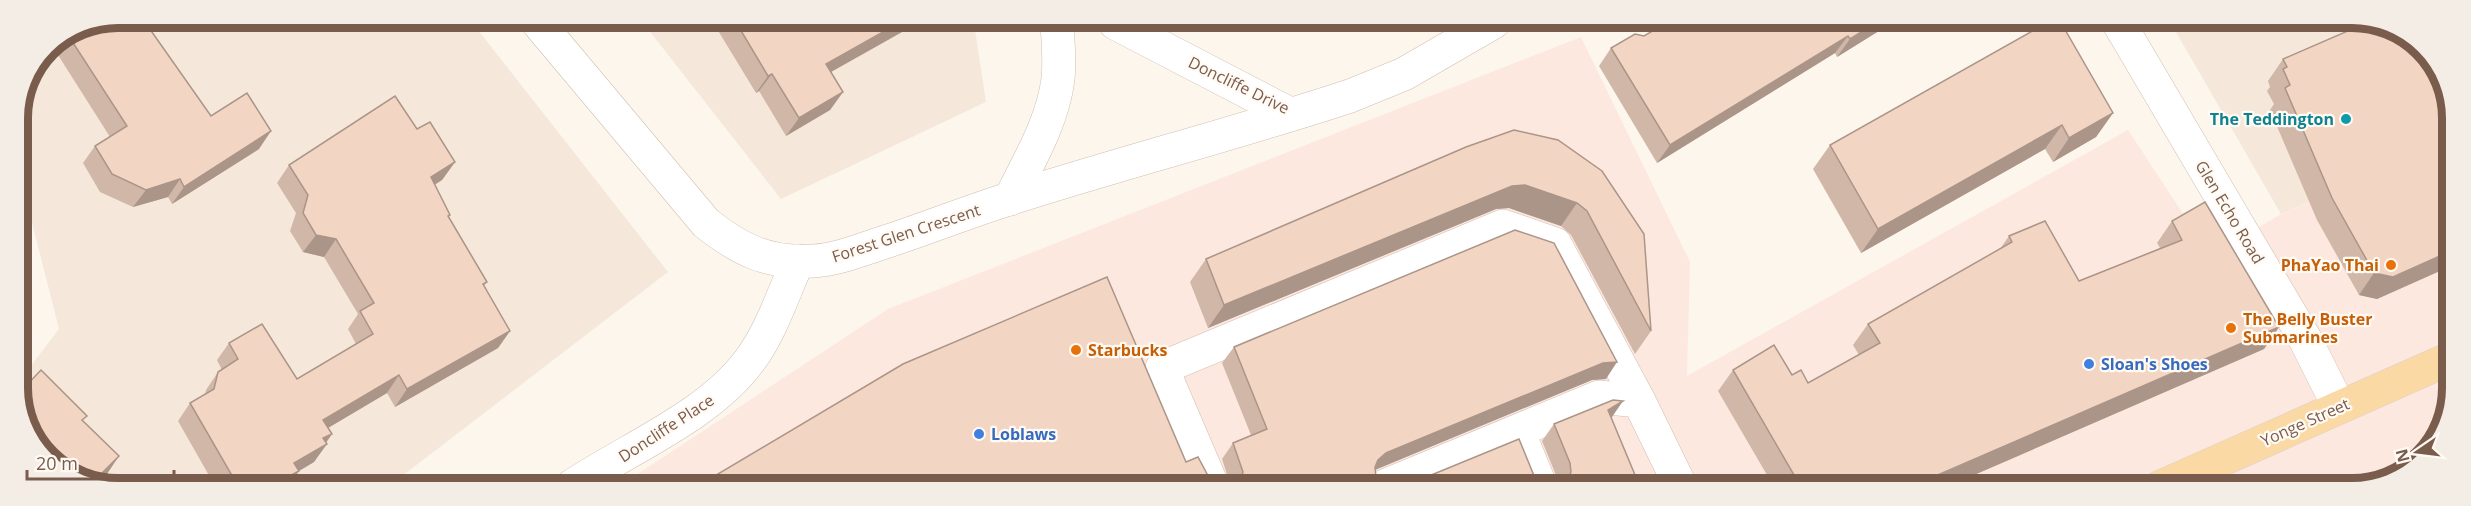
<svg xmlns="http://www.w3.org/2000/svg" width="2471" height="506" viewBox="0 0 2471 506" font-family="'Open Sans',sans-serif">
	<rect width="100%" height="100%" fill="#fdf6ec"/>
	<g fill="#f5e8da">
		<polygon points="2169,20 2372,20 2423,47 2451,137 2281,214"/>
		<polygon points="974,23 986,102 781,199 644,24"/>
		<polygon points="474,25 668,272 389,486 99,486 48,459 20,408 20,380 59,329 31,219 19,197 18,112 48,47 80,26"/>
	</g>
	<polygon fill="#fde8e0" points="1581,37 1690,262 1687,376 2128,130 2211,256 2281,214 2451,137 2451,407 2419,463 2359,488 618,487 888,309"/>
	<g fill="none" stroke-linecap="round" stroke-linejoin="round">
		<g stroke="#d1beb0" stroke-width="34">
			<g id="minor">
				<polyline points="2117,20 2305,339 2339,407"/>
				<polyline points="1115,23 1290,114"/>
				<path d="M539 24 706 223C740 250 768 264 813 261 835 260 858 251 879 244 923 230 967 212 1012 198 1124 162 1238 133 1350 96L1404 74 1494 22"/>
				<path d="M1010 199C1029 161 1053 121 1058 79 1060 61 1058 41 1057 23"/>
				<polyline points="1518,431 1541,487"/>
				<path d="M572 486C629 448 709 416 750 360 771 332 783 294 798 261"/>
				<polyline points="1213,487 1162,368 1503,226 1555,244 1639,401"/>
				<polyline points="1382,487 1599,397 1639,401 1681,487"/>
			</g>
		</g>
		<g stroke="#dad1cd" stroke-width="34">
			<polyline id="major" points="2158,488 2451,358"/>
		</g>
		<use href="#minor" stroke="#fff" stroke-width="33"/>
		<use href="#major" stroke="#fbd9a5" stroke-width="33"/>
	</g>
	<g fill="#d1b7a8">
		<polygon points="1895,21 1837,57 1835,53 1657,163 1599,66 1611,48 1644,36 1667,22"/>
		<polygon points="918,23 831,72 843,92 830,110 786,136 759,91 756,93 714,24"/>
		<polygon points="80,26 211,116 259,149 172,204 168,197 133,207 100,192 83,163 95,146 110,137 58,55 39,67 48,47"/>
		<polygon points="2283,59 2451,98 2451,266 2377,299 2359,295 2317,220 2270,110 2274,104 2267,91 2270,87 2268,81"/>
		<polygon points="2113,113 2096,137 2053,162 2045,149 1861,253 1813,169 1830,145"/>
		<polygon points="417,129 455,162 442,180 435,185 449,217 487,282 484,286 510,331 498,348 395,407 387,393 328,428 332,434 314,462 299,471 288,486 215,486 178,421 190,403 205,395 206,390 218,372 222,370 217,360 229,343 297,379 356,344 348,329 358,314 324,257 303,252 290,231 296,213 277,183 289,165"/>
		<polygon points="1558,140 1651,331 1635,354 1571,235 1561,226 1509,208 1496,209 1208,328 1190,282 1206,259"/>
		<polygon points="2172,221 2279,327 2264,349 1944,488 1774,487 1718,391 1733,370 1792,375 1808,383 1859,355 1853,345 1868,324 2000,249 2009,236 2079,281 2160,248 2157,243"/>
		<polygon points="1234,347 1606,379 1592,380 1375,469 1376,477 1383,486 1387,487 1231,487 1222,459 1233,443 1251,435 1222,363"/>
		<polygon points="1611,417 1640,487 1559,487 1558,480 1542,441 1554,424"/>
	</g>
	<g fill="#aa9588">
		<polygon points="1879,21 1895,21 1837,57 1850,39"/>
		<polygon points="899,23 918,23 813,82 826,64"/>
		<polygon points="1848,36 1835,53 1657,163 1670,145"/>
		<polygon points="70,38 58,55 39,67 50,50"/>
		<polygon points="772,74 759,91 756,93 768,76"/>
		<polygon points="843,92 830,110 786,136 799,118"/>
		<polygon points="2113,113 2096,137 2053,162 2069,138"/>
		<polygon points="2062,125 2045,149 1861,253 1878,229"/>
		<polygon points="271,131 259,149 172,204 184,187"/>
		<polygon points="455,162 442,180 418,194 431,177"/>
		<polygon points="180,179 168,197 133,207 146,190"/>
		<polygon points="1525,185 1577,203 1561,226 1509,208 1496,209 1208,328 1224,305 1512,186"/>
		<polygon points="316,235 336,239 324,257 303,252"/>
		<polygon points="2451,251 2451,266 2377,299 2359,295 2374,273"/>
		<polygon points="2279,327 2264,349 1944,488 1910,487"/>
		<polygon points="510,331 498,348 395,407 407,389"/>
		<polygon points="1617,362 1606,379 1592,380 1375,470 1378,460 1386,453 1603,363"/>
		<polygon points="399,375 387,393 311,438 323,420"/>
		<polygon points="1623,401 1612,417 1596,426 1608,410"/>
		<polygon points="332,434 323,446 327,444 314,462 292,475 299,471 288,486 271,486 294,463 323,438"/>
		<polygon points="119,456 107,474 96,484 92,483"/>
	</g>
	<g fill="#f3d5c3" stroke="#aa9588" stroke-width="1.5">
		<polygon points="2373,20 2423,47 2451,98 2451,251 2393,277 2374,273 2332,198 2285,88 2290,85 2283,69 2287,67 2283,59"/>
		<polygon points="1879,21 1850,39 1848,36 1670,145 1611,48 1635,34 1644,36 1668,22"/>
		<polygon points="2050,21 2060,21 2113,113 2069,138 2062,125 1878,229 1830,145"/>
		<polygon points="899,23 826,64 843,92 799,118 772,74 768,76 737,24"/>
		<polygon points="147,25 211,116 247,93 271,131 184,187 180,179 146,190 112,174 95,146 127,126 70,38 50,50 48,47 80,26"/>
		<polygon points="395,96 417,129 430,122 455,162 431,177 450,215 448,216 487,282 483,284 510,331 407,389 399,375 323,420 332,434 323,438 327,444 294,463 299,471 271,486 238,486 190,403 214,389 218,372 238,359 229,343 262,324 297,379 373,334 360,311 374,303 336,239 316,235 303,213 308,195 289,165"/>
		<polygon points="1514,130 1558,140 1602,171 1644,234 1651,331 1587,211 1577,203 1525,185 1512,186 1224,305 1206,259 1466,147"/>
		<polygon points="2205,202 2279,327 1910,487 1801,487 1733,370 1774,345 1792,375 1801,370 1808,383 1880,343 1868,324 2012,242 2009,236 2045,221 2079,281 2182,240 2172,221"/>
		<polygon points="1515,230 1554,243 1617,362 1603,363 1386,453 1378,460 1375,467 1376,477 1383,486 1387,487 1233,487 1240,481 1243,472 1233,443 1267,429 1234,347"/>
		<polygon points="1107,277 1186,462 1198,457 1213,485 1217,487 696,487 903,364"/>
		<polygon points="41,370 87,416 82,420 119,456 92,483 48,459 20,408 20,392"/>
		<polygon points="1613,400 1623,401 1608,410 1640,487 1560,487 1567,482 1571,472 1570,463 1554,424"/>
		<polygon points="1519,439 1535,478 1541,485 1546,487 1402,487"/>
	</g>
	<circle fill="#0f9aa8" stroke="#fffaf3" stroke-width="2" cx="2346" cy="119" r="6"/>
	<g fill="#e8710a" stroke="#fffaf3" stroke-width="2">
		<circle cx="2391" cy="265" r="6"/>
		<circle cx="2231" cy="328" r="6"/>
		<circle cx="1076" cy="350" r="6"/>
	</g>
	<g fill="#3f7fe0" stroke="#fffaf3" stroke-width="2">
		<circle cx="2089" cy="364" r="6"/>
		<circle cx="979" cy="434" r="6"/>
	</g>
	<g text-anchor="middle" stroke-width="4.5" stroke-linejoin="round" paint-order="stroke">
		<g font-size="16" fill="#7a5c4d" stroke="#fffaf3">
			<text transform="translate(1239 85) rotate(26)" y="6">Doncliffe Drive</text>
			<text transform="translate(2230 212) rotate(59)" y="6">Glen Echo Road</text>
			<text transform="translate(906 233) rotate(-18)" y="6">Forest Glen Crescent</text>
			<text transform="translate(2305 422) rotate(-24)" y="6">Yonge Street</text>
			<text transform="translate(666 428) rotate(-33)" y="6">Doncliffe Place</text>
		</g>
		<g font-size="16" font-weight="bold" fill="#0d838f" stroke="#fffaf3" text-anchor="end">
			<text x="2334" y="125">The Teddington</text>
		</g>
		<g font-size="16" font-weight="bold" fill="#c56008" stroke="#fffaf3" text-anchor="start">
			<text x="2379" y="271" text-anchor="end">PhaYao Thai</text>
			<text x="2243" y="325">The Belly Buster<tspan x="2243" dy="18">Submarines</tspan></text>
			<text x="1088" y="356">Starbucks</text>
		</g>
		<g font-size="16" font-weight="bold" fill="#366cbe" stroke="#fffaf3" text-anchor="start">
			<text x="2101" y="370">Sloan's Shoes</text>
			<text x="991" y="440">Loblaws</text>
		</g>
	</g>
	<path d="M0 0H2471V506H0ZM118 28H2352A90 90 0 0 1 2442 118V388A90 90 0 0 1 2352 478H118A90 90 0 0 1 28 388V118A90 90 0 0 1 118 28Z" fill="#f4ede6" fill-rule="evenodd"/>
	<path fill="none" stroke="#7a5c4d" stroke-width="8" d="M118 28H2352A90 90 0 0 1 2442 118V388A90 90 0 0 1 2352 478H118A90 90 0 0 1 28 388V118A90 90 0 0 1 118 28Z"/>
	<g transform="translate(2417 452) rotate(256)" stroke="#fffaf3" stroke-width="4.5" paint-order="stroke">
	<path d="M0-4.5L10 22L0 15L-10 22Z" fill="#7a5c4d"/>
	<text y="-9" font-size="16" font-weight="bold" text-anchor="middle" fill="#7a5c4d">N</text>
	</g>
	<path d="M27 470v9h147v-9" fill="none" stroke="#7a5c4d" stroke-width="3"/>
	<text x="36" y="470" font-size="18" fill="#7a5c4d" stroke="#fffaf3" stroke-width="4.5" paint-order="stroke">20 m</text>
</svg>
